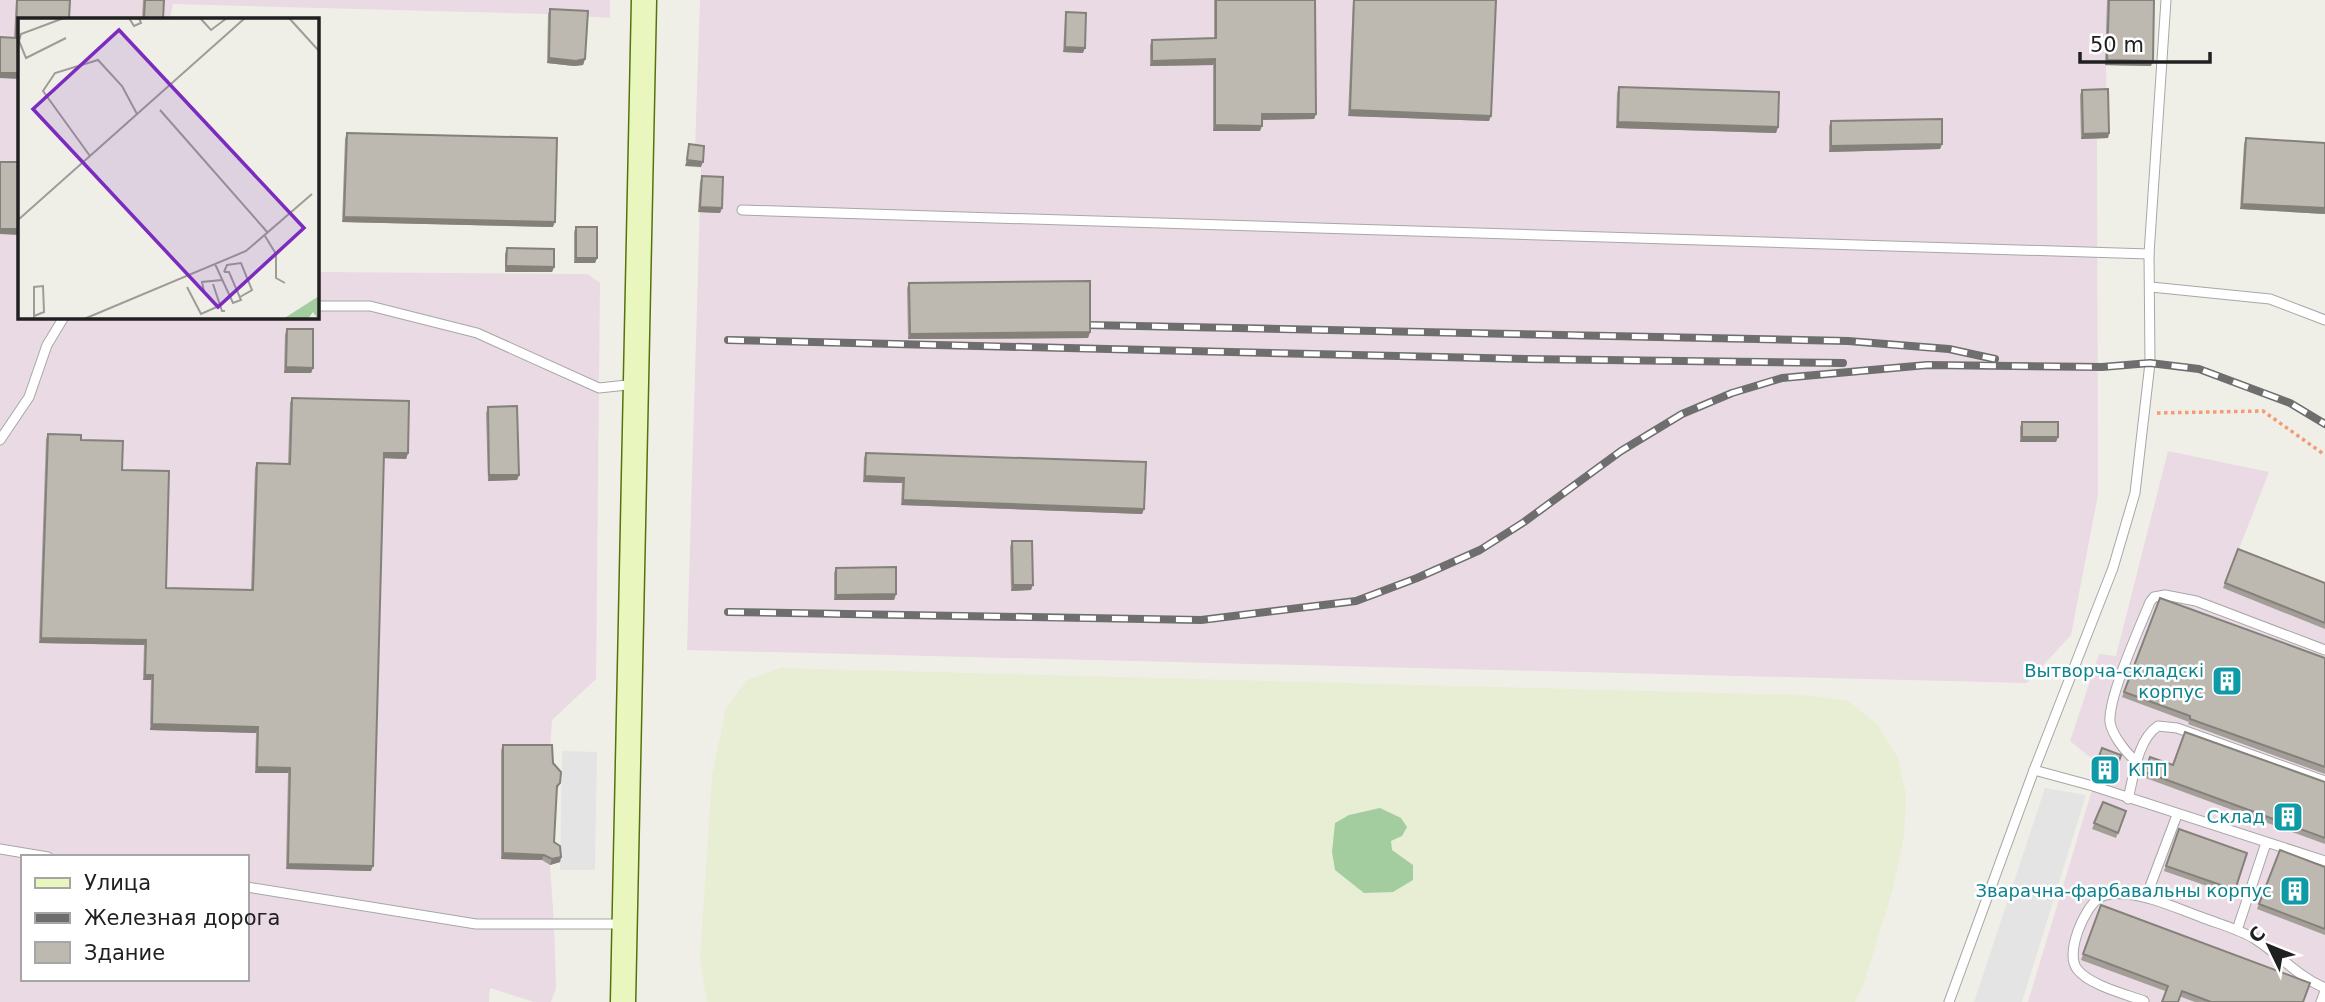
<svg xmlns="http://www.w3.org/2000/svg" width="2325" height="1002" viewBox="0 0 2325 1002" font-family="'DejaVu Sans',sans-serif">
	<rect width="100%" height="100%" fill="#f0efe7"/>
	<g fill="#e9dae3" fill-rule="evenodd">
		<path d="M0 0H610V18L548 14 173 4 170 19H19V317H317V272L588 274 600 283 596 679 552 720 550 750 552 769 559 778 558 789 555 791 552 847 558 851 560 862 550 865 554 924 556 988 551 1002H534L490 988 489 1002H0ZM23 857H247V979H23Z"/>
		<polygon points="700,0 2152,0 2151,66 2106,66 2107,138 2097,139 2098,495 2071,635 2027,683 687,650 701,168 685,166 687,150 695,150"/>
		<polygon points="2168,451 2269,472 2237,554 2325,589 2325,1002 2028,1002 2095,780 2091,778 2096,762 2070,741 2099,654 2116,656"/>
	</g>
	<polygon fill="#e7eed4" points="781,668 1803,695 1848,701 1877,724 1898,758 1906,794 1904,836 1893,888 1864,983 1855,1002 707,1002 700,960 712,775 726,708 747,680"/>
	<polygon fill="#a3cd9e" points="1380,808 1401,818 1407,827 1402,836 1391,841 1392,850 1413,865 1413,880 1393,892 1364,893 1335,870 1332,852 1335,823 1349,815"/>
	<g fill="#e4e4e4">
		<polygon points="562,751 597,752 595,870 560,870"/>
		<polygon points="2045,788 2086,795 2022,1002 1974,1002"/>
	</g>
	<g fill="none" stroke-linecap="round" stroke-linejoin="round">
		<g stroke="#a7a7a7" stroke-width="11">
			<g id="service">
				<polyline points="742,210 2149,254"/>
				<polyline points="2151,287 2270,299 2325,320"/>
				<polyline points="317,306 370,306 477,333 599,388 636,384"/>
				<polyline points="0,440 29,397 47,345 64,317"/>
				<path d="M2138 762C2127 755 2112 735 2110 722 2108 697 2140 627 2150 602L2154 597 2165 595 2196 601 2325 650"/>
				<polyline points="2034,770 2093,786 2325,861"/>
				<path d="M2128 799C2134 776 2137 740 2158 726L2177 728 2325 781"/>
				<polyline points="0,849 48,857"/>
				<polyline points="247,887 476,924 623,924"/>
				<polyline points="2146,897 2177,815"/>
				<polyline points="2237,930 2266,843"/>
				<path d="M2144 1001C2125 994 2089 985 2077 969 2065 953 2084 908 2099 898 2107 893 2116 893 2125 894 2151 896 2176 908 2201 917 2219 924 2239 929 2255 939 2279 954 2298 977 2325 988"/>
				<polyline points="1949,1002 2034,770 2113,568 2135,493 2150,363 2149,254 2166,0"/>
				<polyline points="2321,1002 2325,991"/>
			</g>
		</g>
		<g stroke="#54740b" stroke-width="27">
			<polyline id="secondary" points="623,1002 644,0"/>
		</g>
		<polyline stroke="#f39b75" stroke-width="3.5" stroke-dasharray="3.5 3.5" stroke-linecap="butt" points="2157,413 2263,411 2325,455"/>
		<use href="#service" stroke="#fff" stroke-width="9"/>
		<use href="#secondary" stroke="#e9f7bf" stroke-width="24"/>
		<g stroke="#6e6e6e" stroke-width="8">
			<g id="rail">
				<polyline points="1088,325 1848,341 1949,349 1995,359"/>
				<polyline points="728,340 1526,359 1843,363"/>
				<polyline points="728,612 1201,620 1356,601 1417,578 1480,550 1524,522 1621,451 1682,414 1732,393 1782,378 1927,365 2102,367 2150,363 2199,369 2290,403 2325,424"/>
			</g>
		</g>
		<use href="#rail" stroke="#fff" stroke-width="5" stroke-dasharray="16" stroke-linecap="butt"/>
	</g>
	<g fill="#a39e97">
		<polygon points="16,0 70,0 19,79 14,38"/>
		<polygon points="143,0 164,0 163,19 142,19"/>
		<polygon points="1214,0 1315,0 1316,114 1314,119 1262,120 1260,131 1213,131 1213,65 1150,66 1150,45 1152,40 1214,38"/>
		<polygon points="1353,0 1496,0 1489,121 1348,116"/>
		<polygon points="2107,0 2154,0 2151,66 2105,65"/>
		<polygon points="550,9 585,59 583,65 574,66 547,63 548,14"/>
		<polygon points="1066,12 1083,53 1063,52 1065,18"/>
		<polygon points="1619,87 1778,127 1776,133 1616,128 1617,93"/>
		<polygon points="2082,90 2109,133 2108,138 2081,139 2080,95"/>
		<polygon points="1831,121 1942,144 1940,149 1829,152 1829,126"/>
		<polygon points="347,133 553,227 342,222 345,139"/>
		<polygon points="2246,138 2325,143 2325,214 2240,209 2244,144"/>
		<polygon points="702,176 722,208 720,213 698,212 700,182"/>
		<polygon points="576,227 597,258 595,263 574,263 574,232"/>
		<polygon points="507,248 554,267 552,272 505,272 505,254"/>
		<polygon points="909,283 1090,332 1088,338 908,339 907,288"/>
		<polygon points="287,329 313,368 311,373 284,373 285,334"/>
		<polygon points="292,398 408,453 406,459 383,458 371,871 286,869 288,773 255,773 256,733 150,730 151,680 143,680 144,645 39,643 46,439 48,434 81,440 122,470 166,588 251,590 255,468 257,463 288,464 290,403"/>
		<polygon points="488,407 519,475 517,480 488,481 486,413"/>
		<polygon points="2022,422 2058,437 2056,442 2020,442 2020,427"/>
		<polygon points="866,453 1144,509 1142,514 901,505 902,483 863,482 864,458"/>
		<polygon points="1012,541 1031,590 1011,591 1010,547"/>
		<polygon points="2238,549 2325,583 2325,629 2223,588"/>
		<polygon points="836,568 896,594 894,600 834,600 834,573"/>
		<polygon points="2160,598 2325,658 2325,774 2188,724 2189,722 2122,697"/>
		<polygon points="503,745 553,763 560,783 557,790 554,842 561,857 560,862 550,865 542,860 501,859 501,750"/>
		<polygon points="2102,748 2121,755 2111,784 2091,778"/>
		<polygon points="2173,765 2325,782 2325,844 2143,777 2145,772"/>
		<polygon points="2103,802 2126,811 2116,838 2092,829"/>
		<polygon points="2179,829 2247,853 2233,895 2164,871"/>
		<polygon points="2280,850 2325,867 2325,935 2257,909"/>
		<polygon points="2101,905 2303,1002 2195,1002 2081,960"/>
	</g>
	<g fill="#84817b">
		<polygon points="1065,47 1085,48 1083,53 1063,52"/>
		<polygon points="549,58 585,59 583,65 574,66 547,63"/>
		<polygon points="1215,59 1213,65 1150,66 1152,61"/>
		<polygon points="2107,60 2153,61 2151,66 2105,65"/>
		<polygon points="0,73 19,73 19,79 0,78"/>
		<polygon points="1350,110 1491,116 1489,121 1348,116"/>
		<polygon points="1262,114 1316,114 1314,119 1260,120"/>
		<polygon points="1618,122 1778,127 1776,133 1616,128"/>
		<polygon points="1215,125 1262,126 1260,131 1213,131"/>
		<polygon points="2109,133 2108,138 2081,139 2083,134"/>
		<polygon points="1942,144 1940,149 1829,152 1831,146"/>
		<polygon points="687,160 703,162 701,167 685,166"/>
		<polygon points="2242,204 2325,208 2325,214 2240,209"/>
		<polygon points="700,207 722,208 720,213 698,212"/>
		<polygon points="344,217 555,222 553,227 342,222"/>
		<polygon points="0,229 19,229 19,235 0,234"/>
		<polygon points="576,258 597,258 595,263 574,263"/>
		<polygon points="506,266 554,267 552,272 505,272"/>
		<polygon points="1090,332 1088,338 908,339 910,334"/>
		<polygon points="286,367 313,368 311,373 284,373"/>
		<polygon points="2022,437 2058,437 2056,442 2020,442"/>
		<polygon points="384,453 408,453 406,459 382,458"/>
		<polygon points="489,475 519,475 517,480 488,481"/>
		<polygon points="865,476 904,478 902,483 863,482"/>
		<polygon points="903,500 1144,509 1142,514 901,505"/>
		<polygon points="1013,585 1033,585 1031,590 1011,591"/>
		<polygon points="896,594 894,600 834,600 836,595"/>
		<polygon points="41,638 146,640 144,645 39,643"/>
		<polygon points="145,675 153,675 151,680 143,680"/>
		<polygon points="152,724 258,727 256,733 150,730"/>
		<polygon points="257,767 290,768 288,773 255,773"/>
		<polygon points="503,853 544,855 542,860 501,859"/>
		<polygon points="561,857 560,862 550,865 552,859"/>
		<polygon points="288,864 373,866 371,871 286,869"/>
	</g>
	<g fill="#bdb8b0" stroke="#84817b" stroke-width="2">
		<polygon points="17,0 70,0 69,19 19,19 19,73 0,73 0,37 16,38"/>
		<polygon points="145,0 164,0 163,19 144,19"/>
		<polygon points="1216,0 1315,0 1316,114 1262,114 1262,126 1215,125 1215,59 1152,61 1152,40 1216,38"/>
		<polygon points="1354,0 1496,0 1491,116 1350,110"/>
		<polygon points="2109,0 2154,0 2153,61 2107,60"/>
		<polygon points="550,9 588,11 585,59 576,61 549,58"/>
		<polygon points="1066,12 1086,13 1085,48 1065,47"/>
		<polygon points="1619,87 1779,92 1778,127 1618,122"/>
		<polygon points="2108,89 2109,133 2083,134 2082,90"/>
		<polygon points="1942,119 1942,144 1831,146 1831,121"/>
		<polygon points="347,133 557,138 555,222 344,217"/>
		<polygon points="2246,138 2325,143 2325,208 2242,204"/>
		<polygon points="689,144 704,146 703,162 687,160"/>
		<rect x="0" y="162" width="19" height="67"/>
		<polygon points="702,176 723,177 722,208 700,207"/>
		<rect x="576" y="227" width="21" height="31"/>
		<polygon points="507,248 554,249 554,267 506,266"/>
		<polygon points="1090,281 1090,332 910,334 909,283"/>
		<polygon points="287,329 313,329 313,368 286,367"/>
		<polygon points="292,398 409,401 408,453 384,453 373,866 288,864 290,768 257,767 258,727 152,724 153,675 145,675 146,640 41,638 48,434 81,435 81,440 123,441 122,470 169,471 166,588 253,590 257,463 290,464"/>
		<polygon points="517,406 519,475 489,475 488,407"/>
		<rect x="2022" y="422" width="36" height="15"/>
		<polygon points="866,453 1146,462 1144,509 903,500 904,478 865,476"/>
		<polygon points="1012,541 1032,541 1033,585 1013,585"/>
		<polygon points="2238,549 2325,583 2325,623 2225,583"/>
		<polygon points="896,567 896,594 836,595 836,568"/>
		<polygon points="2160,598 2325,658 2325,767 2190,719 2190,716 2124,692"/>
		<polygon points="2185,732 2325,782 2325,838 2145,772 2150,757 2173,765"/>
		<polygon points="503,745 552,745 553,763 561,772 560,783 557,786 554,842 560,846 561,857 552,859 544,855 503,853"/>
		<polygon points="2102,748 2121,755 2113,779 2093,773"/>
		<polygon points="2103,802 2126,811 2118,833 2094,823"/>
		<polygon points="2179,829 2247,853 2235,890 2166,866"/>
		<polygon points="2280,850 2325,867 2325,929 2259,904"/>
		<polygon points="2101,905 2310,983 2303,1002 2211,1002 2182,991 2178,1002 2162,1002 2168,986 2083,954"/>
	</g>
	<defs>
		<g id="building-square" transform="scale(1.575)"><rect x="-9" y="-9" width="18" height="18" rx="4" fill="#0f9aa8" stroke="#fff"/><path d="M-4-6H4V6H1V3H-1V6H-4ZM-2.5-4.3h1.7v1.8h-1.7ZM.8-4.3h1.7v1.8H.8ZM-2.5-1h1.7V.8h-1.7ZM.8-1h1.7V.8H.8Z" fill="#fff"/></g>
	</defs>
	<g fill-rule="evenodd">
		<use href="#building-square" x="2227" y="681"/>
		<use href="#building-square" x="2105" y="770"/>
		<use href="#building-square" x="2288" y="817"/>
		<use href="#building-square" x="2295" y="891"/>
	</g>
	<g text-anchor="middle" stroke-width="5" stroke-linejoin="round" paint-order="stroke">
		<g font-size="18" fill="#0d838f" stroke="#fff" text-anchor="end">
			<text x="2204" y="677">Вытворча-складскі<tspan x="2204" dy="21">корпус</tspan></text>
			<text x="2128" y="776" text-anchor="start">КПП</text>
			<text x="2265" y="823">Склад</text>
			<text x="2272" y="897">Зварачна-фарбавальны корпус</text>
		</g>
	</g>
	<g transform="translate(18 18)">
		<rect width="301" height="301" fill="#f0efe7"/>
		<path d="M301 278 300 301 295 294 290 301H265Z" fill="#a3cd9e"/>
		<path fill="none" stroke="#9d9c97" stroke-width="2" d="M46 0 3 16 1 23 8 40 48 20M111 0 116 8 123 5 121 0M182 0 193 12 209 0M271 0 301 33M142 92 250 215M72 138 25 73 37 55 80 42 104 68 119 96M0 202 227 0M247 218 258 236V260L267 265M197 246 215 285 223 282 211 254H206M206 254 209 247 223 245 234 272 222 279M195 266 204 293H207M169 269 183 296 201 288M186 274 184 264 204 262M16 298 26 294 25 268 16 269V301M66 301 228 233 294 176"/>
		<path fill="#7b2cbf" fill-opacity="0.15" stroke="#7b2cbf" stroke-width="3.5" d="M101 12 286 210 200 289 15 91Z"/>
		<rect width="301" height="301" fill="none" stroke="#202020" stroke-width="3.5"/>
	</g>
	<rect x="21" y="855" width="228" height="126" fill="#ffffff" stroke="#a6a6a6" stroke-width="2"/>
	<rect x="35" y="878" width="35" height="10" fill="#e9f7bf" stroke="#a6a6a6" stroke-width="2"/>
	<text x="84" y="890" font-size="21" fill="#202020">Улица</text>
	<rect x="35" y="913" width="35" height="10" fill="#6e6e6e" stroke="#a6a6a6" stroke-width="2"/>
	<text x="84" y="925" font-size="21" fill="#202020">Железная дорога</text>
	<rect x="35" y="942" width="35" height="21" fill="#bdb8b0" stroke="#a6a6a6" stroke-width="2"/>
	<text x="84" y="960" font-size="21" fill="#202020">Здание</text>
	<g transform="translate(2269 946) rotate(313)" stroke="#ffffff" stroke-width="5" paint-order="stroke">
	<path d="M0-5L12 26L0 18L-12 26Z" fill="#202020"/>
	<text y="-10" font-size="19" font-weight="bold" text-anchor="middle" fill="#202020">С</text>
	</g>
	<path d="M2080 52v10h130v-10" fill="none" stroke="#202020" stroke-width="3.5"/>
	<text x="2090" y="52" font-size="21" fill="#202020" stroke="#ffffff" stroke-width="5" paint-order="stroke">50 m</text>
</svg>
